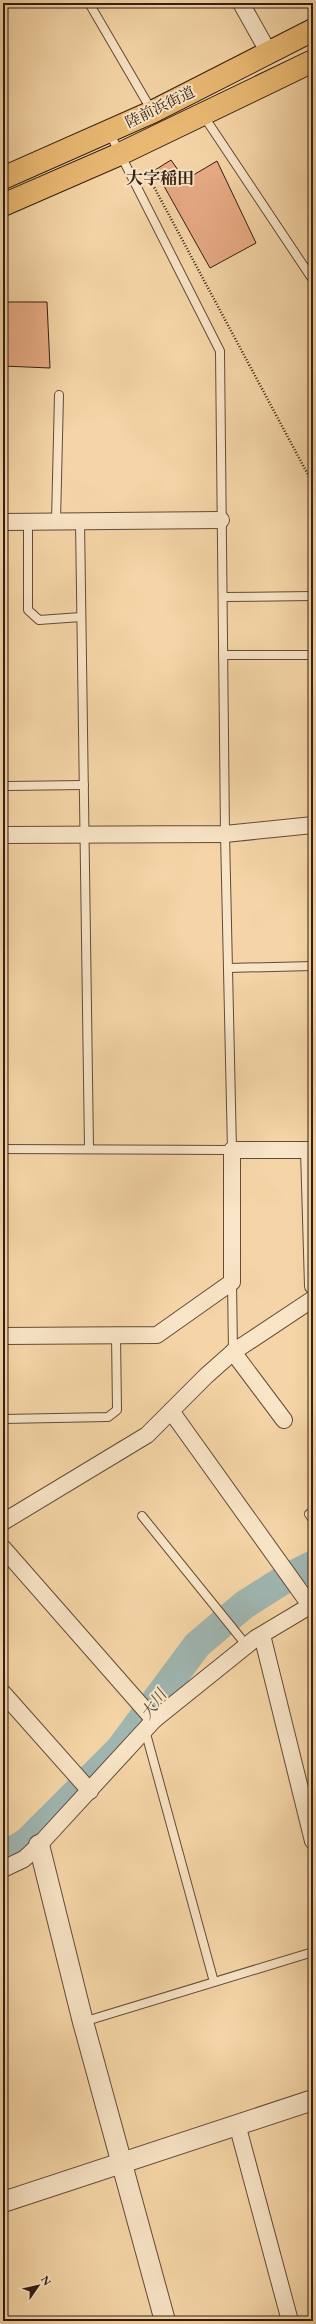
<svg xmlns="http://www.w3.org/2000/svg" width="316" height="2324" viewBox="0 0 316 2324" font-family="'EB Garamond','Noto Serif JP',serif">
	<rect width="100%" height="100%" fill="#f5d5a7"/>
	<filter id="stains"><feTurbulence type="fractalNoise" baseFrequency=".005" numOctaves="4"/><feColorMatrix values="0 0 0 0 .2 0 0 0 0 .09 0 0 0 0 .02 0 0 0 .5 -.17"/></filter>
	<radialGradient id="worn" r=".72"><stop offset=".6" stop-color="#630" stop-opacity="0"/><stop offset="1" stop-color="#630" stop-opacity=".3"/></radialGradient>
	<g fill="none" stroke-linecap="round" stroke-linejoin="round">
		<polyline stroke="#9fb6b1" stroke-width="29" points="3,1856 27,1842 120,1749 197,1645 244,1605 288,1577 313,1565"/>
	</g>
	<g fill="#e9ac86" stroke="#321d11">
		<polygon points="171,160 185,180 217,161 256,243 210,268 155,170"/>
		<polygon points="3,302 47,302 50,368 3,366"/>
	</g>
	<g fill="none" stroke-linecap="round" stroke-linejoin="round">
		<g stroke="#634b36" stroke-width="10">
			<g id="service">
				<polyline points="89,3 152,111"/>
				<polyline points="203,115 313,280"/>
				<polyline points="56,521 59,395"/>
				<polyline points="80,521 89,1148"/>
				<polyline points="28,522 28,610 39,620 81,617"/>
				<polyline points="223,597 313,596"/>
				<polyline points="223,655 309,655"/>
				<polyline points="6,786 84,785"/>
				<polyline points="228,968 313,966"/>
				<polyline points="3,1149 232,1150 225,834 220,351 109,132"/>
				<polyline points="232,1282 233,1352"/>
				<polyline points="3,1419 108,1417 117,1410 116,1335"/>
				<polyline points="309,1514 313,1520"/>
				<polyline points="142,1516 247,1646"/>
				<polyline points="145,1730 214,1982"/>
				<polyline points="83,2022 313,1952"/>
			</g>
		</g>
		<g stroke="#634b36" stroke-width="18">
			<g id="minor">
				<polyline points="241,3 269,53"/>
				<polyline points="3,522 221,520"/>
				<polyline points="3,835 225,834 313,825"/>
				<polyline points="309,1150 313,1286"/>
				<polyline points="3,1336 157,1335 232,1282 232,1150 313,1150"/>
				<polyline points="233,1352 284,1420"/>
				<polyline points="171,1411 310,1605"/>
				<polyline points="3,1522 147,1435 206,1376 233,1352 313,1299"/>
				<polyline points="3,1548 154,1720"/>
				<polyline points="262,1635 313,1841"/>
				<polyline points="3,1693 90,1791"/>
				<polyline points="3,1869 24,1859 39,1845 154,1720 256,1638 313,1604"/>
				<polyline points="237,2124 290,2321"/>
			</g>
		</g>
		<g stroke="#634b36" stroke-width="22">
			<g id="tertiary">
				<polyline points="39,1845 83,2022 165,2321"/>
				<polyline points="3,2202 313,2100"/>
			</g>
		</g>
		<g stroke="#321d11" stroke-width="24">
			<g id="trunk">
				<polyline points="3,178 152,112 313,30"/>
				<polyline points="3,205 120,154 313,61"/>
			</g>
		</g>
		<polyline stroke="#321d11" stroke-width="2.5" stroke-dasharray="1 2" stroke-linecap="butt" points="148,181 154,187 313,484"/>
		<use href="#service" stroke="#f8e4c6" stroke-width="8"/>
		<use href="#minor" stroke="#f8e4c6" stroke-width="16"/>
		<use href="#tertiary" stroke="#f8e4c6" stroke-width="20"/>
		<use href="#trunk" stroke="#eaba74" stroke-width="22"/>
	</g>
	<g text-anchor="middle" stroke-width="4" stroke-linejoin="round" paint-order="stroke">
		<g font-size="15" fill="#321d11" stroke="#f8e4c6">
			<text transform="translate(160 107) rotate(-26)" y="5">陸前浜街道</text>
		</g>
		<g font-size="16" font-style="italic" fill="#534b41" stroke="#f8e4c6">
			<text transform="translate(153 1704) rotate(-54)" y="6">大川</text>
		</g>
		<g font-size="17" font-weight="bold" fill="#321d11" stroke="#f8e4c6">
			<text x="160" y="184">大字稲田</text>
		</g>
	</g>
	<rect width="316" height="2324" fill="none" stroke="#f5d5a7" stroke-width="16"/>
	<rect x="4" y="4" width="308" height="2316" fill="none" stroke="#321d11" stroke-width="2"/>
	<rect x="8" y="8" width="300" height="2308" fill="none" stroke="#321d11"/>
	<g transform="translate(38 2286) rotate(56)" stroke="#f8e4c6" stroke-width="3" paint-order="stroke">
	<path d="M0-3L7 15L0 10L-7 15Z" fill="#321d11"/>
	<text y="-6" font-size="11" font-weight="bold" text-anchor="middle" fill="#321d11">N</text>
	</g>
	<rect width="100%" height="100%" filter="url(#stains)"/>
	<rect width="100%" height="100%" fill="url(#worn)"/>
</svg>
